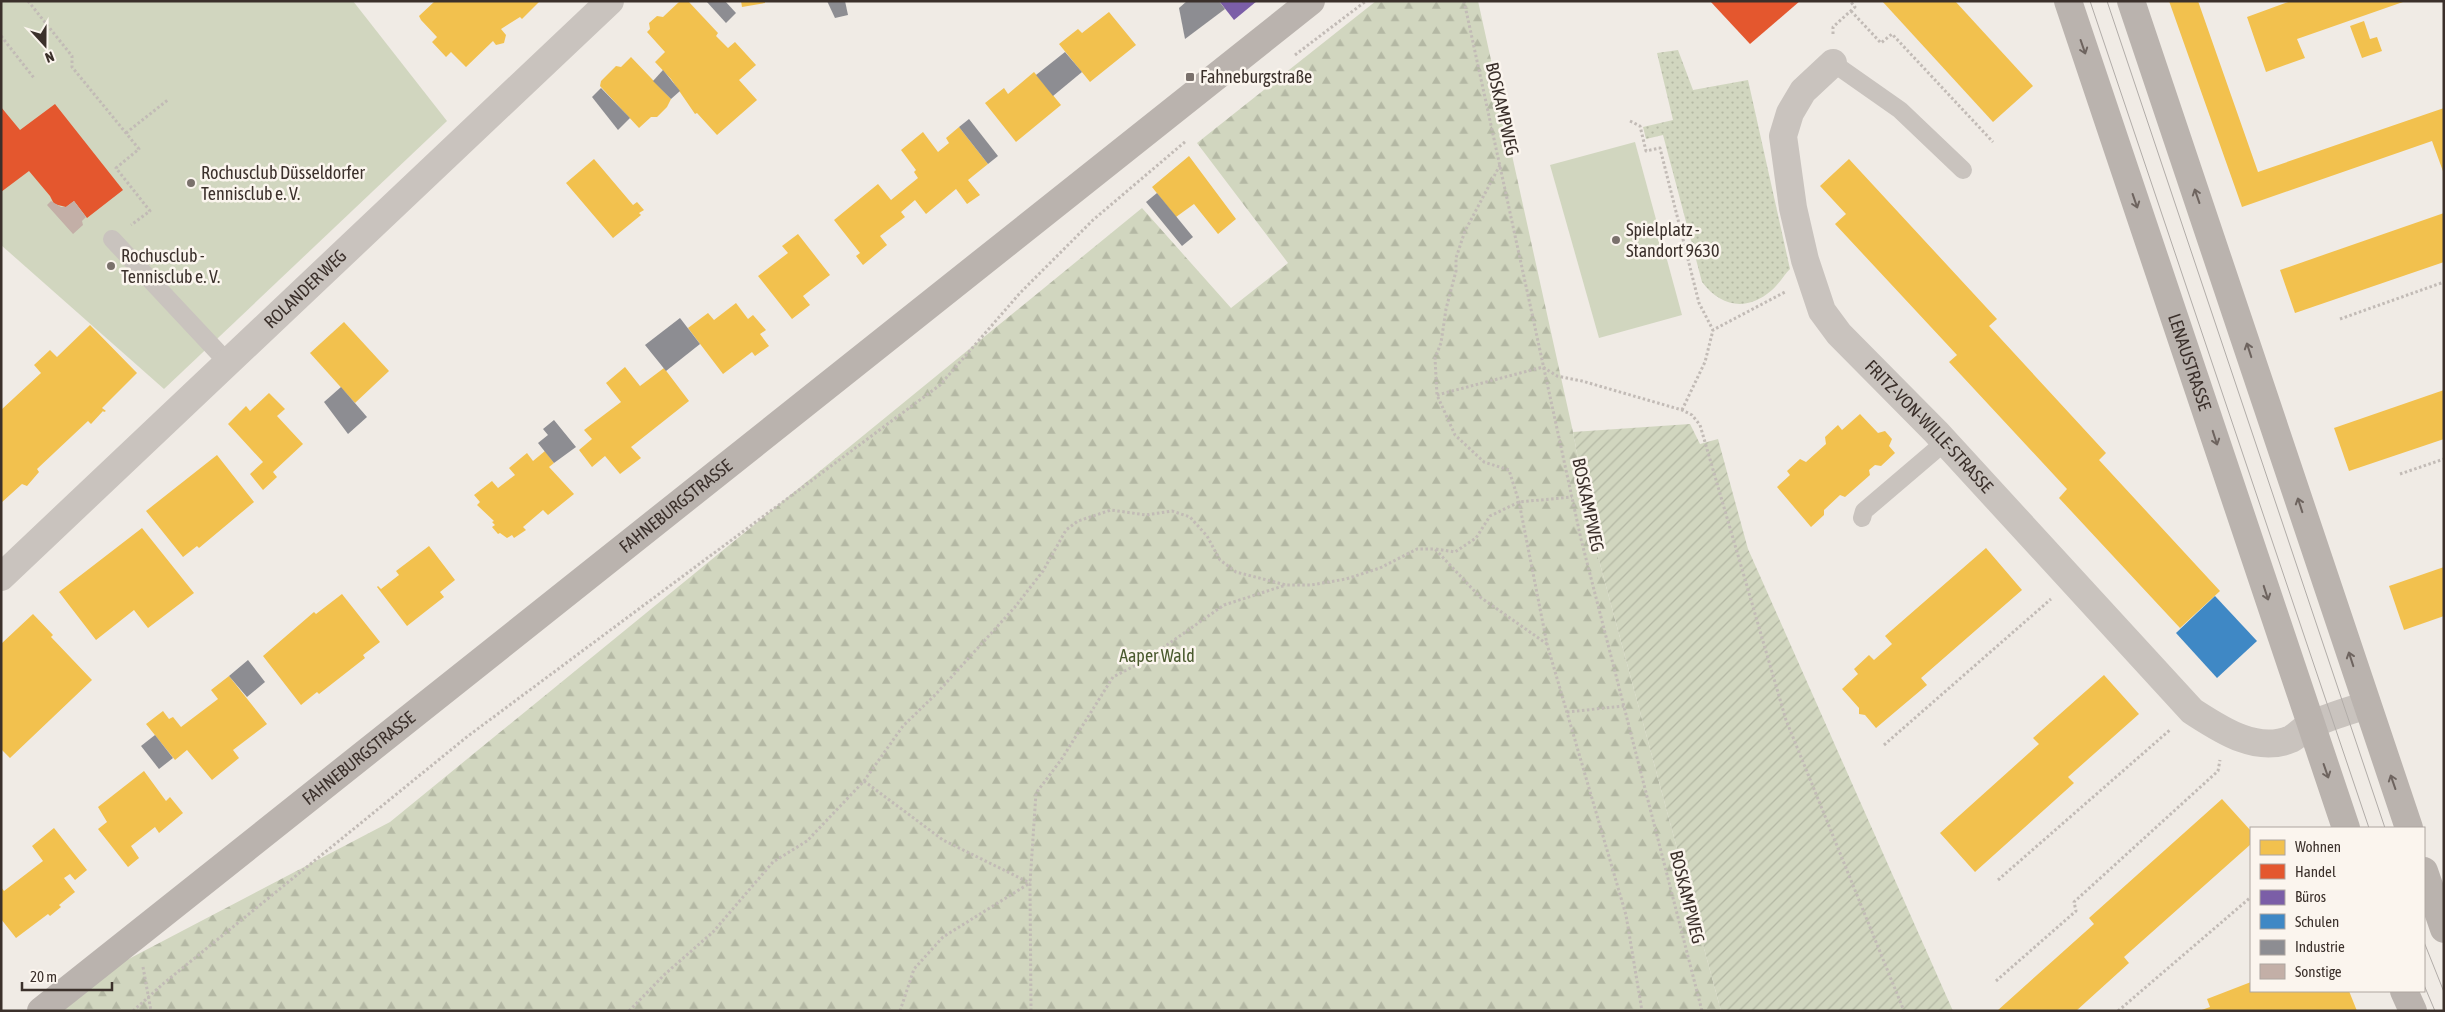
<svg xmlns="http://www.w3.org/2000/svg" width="2445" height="1012" viewBox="0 0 2445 1012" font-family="'Asap Condensed',sans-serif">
	<defs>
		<pattern id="grass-dots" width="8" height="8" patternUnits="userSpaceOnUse" patternTransform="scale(1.25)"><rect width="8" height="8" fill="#d1d6bf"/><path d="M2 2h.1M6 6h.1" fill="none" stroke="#b4b8a4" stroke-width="1.8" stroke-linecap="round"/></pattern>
		<pattern id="forest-firs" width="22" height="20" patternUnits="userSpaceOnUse" patternTransform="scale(1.25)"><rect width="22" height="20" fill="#d1d6bf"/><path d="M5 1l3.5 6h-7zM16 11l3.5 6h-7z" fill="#b4b8a4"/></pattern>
		<pattern id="garden-furrows" width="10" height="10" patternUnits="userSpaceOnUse" patternTransform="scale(1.25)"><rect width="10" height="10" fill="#d1d6bf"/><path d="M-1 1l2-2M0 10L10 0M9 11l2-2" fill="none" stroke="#b4b8a4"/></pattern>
	</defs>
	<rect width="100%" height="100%" fill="#f0ebe5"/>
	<path fill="url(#grass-dots)" d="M1678 50 1693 90 1748 80 1790 269C1784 275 1779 284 1772 290 1747 312 1721 307 1702 282L1663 135 1646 139 1643 127 1673 120 1657 53Z"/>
	<polygon fill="url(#forest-firs)" points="1376,1 1478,1 1573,432 1593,538 1721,1011 63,1011 121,963 390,822 1142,208 1231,308 1288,263 1197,143"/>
	<g fill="#d1d6bf">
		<polygon points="1,1 353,1 447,121 164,389 1,245"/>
		<polygon points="1635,142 1682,315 1599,338 1550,165"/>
	</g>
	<polygon fill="url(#garden-furrows)" points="1690,424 1700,444 1718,439 1748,549 1953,1011 1721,1011 1593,538 1573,432"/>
	<g fill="#f2c14e">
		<polygon points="435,1 540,1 522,19 520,17 501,29 506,35 504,43 496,45 493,41 466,67 451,52 446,57 432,42 437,37 421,20 419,16"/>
		<polygon points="680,1 688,1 718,33 716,36 728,48 735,42 756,65 739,80 757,100 717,135 697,113 695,114 671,79 655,62 665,52 647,32 650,29 649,23 657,16 663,17"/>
		<polygon points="741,1 765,1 765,3 742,7"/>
		<polygon points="1882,1 1955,1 2033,86 1993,122"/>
		<polygon points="2169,1 2198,1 2258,172 2444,108 2444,174 2432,141 2242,207"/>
		<polygon points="2291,1 2403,1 2403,2 2297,39 2305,58 2266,72 2247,17"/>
		<polygon points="1109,12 1136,45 1090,82 1059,44 1078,29 1082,33"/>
		<polygon points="2364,21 2370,39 2377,37 2382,51 2362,58 2350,26"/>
		<polygon points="631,57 671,99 667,107 657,117 651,117 639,128 600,86 601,81 616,66 621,67"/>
		<polygon points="1034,72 1061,105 1016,142 985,103 1004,88 1008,94"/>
		<polygon points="959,127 988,164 968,180 980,195 967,204 956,189 926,214 915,200 901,212 905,217 880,236 887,245 863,265 856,256 860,253 834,220 878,184 891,200 918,178 914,172 916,170 901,150 923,132 938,152 949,143 946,138"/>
		<polygon points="1189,156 1236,219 1218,234 1194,204 1176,217 1152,187"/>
		<polygon points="594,159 633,205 637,202 644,210 639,213 641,215 613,238 566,183"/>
		<polygon points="1849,159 1997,319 1989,326 2106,453 2099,460 2220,591 2180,628 2059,498 2067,489 1949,362 1957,355 1835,224 1846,214 1820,186"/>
		<polygon points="2444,213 2444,262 2295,313 2280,270"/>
		<polygon points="798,234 830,275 803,296 810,305 792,319 758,276 788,253 782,246"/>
		<polygon points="736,303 748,319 753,315 766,330 760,334 769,346 755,356 752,352 723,374 688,328 708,313 714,320"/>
		<polygon points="344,322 389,371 355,403 310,353"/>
		<polygon points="90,325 137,373 102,408 106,411 104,412 103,411 91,424 88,421 37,469 39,472 27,486 22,484 1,503 1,410 41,373 34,365 50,350 57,357"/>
		<polygon points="625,367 640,386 664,368 689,401 631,447 641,458 620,474 605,456 592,467 579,450 592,439 584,430 621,402 606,383"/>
		<polygon points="2444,390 2444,439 2349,471 2334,428"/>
		<polygon points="269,393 285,409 277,416 303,444 273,472 277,477 263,490 250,474 263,462 228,424 246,406 250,411"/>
		<polygon points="1860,414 1878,433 1885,431 1892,439 1889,446 1895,453 1881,466 1875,465 1869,470 1870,475 1845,497 1840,495 1824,510 1824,515 1811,527 1777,487 1790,475 1787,471 1800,459 1806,462 1826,444 1825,437 1838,425 1842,430"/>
		<polygon points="545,451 554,463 549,467 574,494 548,515 543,510 523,527 526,530 514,538 512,535 507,538 500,533 498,534 492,527 495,525 492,522 494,521 477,505 480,502 474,495 492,481 498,488 515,475 509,468 527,453 533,461"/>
		<polygon points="217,455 254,502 199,548 197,546 183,557 146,511"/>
		<polygon points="142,528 194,593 148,628 134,610 96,640 59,592"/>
		<polygon points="429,546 455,580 440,592 444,597 407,626 377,587 378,586 381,589 399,575 396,571"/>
		<polygon points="1986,548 2022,590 1921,678 1927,685 1876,728 1865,715 1859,714 1859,708 1842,689 1858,674 1854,669 1869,655 1874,660 1892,644 1885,636"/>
		<polygon points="2444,567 2444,616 2404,630 2389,586"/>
		<polygon points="342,594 380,642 363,655 365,658 319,694 317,692 301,705 263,656 314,612 316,614"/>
		<polygon points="33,614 53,635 51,637 92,680 10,758 1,749 1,644"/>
		<polygon points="2104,675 2139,714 2068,777 2074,783 1975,872 1940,833 2039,744 2033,738"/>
		<polygon points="229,676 267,724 233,750 239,758 212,780 187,750 175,760 146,724 163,711 169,719 173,717 181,727 218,699 211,690"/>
		<polygon points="144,771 166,801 170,797 183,813 159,833 155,827 131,846 139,858 128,867 98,829 107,822 98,807"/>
		<polygon points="2222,799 2251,831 2251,844 2124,957 2129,963 2076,1011 1997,1011 2094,924 2089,918"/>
		<polygon points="54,828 87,870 75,880 70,874 64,878 75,892 59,905 61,907 50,916 48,914 16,938 1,919 1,887 4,891 43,861 32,846"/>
		<polygon points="2251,982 2251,991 2349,991 2357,1011 2199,1011 2210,1007 2207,999"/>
	</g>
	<g fill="#e4572e">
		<polygon points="1710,1 1800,1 1750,44"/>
		<polygon points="55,104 123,190 87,218 74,201 66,207 54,204 50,196 29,171 1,192 1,107 20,130"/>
	</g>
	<polygon fill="#7b5ea7" points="1219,1 1257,1 1234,20"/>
	<polygon fill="#3f88c5" points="2215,596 2257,641 2217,678 2176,633"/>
	<g fill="#8d8d92">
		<polygon points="706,1 725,1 736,13 726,23"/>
		<polygon points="827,1 845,1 848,15 835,18"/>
		<polygon points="1187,1 1219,1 1225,9 1185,39 1179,8"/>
		<polygon points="1065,52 1082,72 1053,96 1036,75"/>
		<polygon points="663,70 680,91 671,99 653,81"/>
		<polygon points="601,88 630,118 618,130 592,97"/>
		<polygon points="969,119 998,156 988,164 959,127"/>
		<polygon points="1157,193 1193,237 1182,246 1146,202"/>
		<polygon points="680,318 700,344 666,371 645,345"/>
		<polygon points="341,387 367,417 348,434 324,402"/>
		<polygon points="554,420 576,447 554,463 538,443 548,435 543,429"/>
		<polygon points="248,660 265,682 247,697 229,676"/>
		<polygon points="155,735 173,758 159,769 141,746"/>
	</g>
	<polygon fill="#c3afa7" points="51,201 61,207 66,207 74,201 86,217 82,221 83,225 73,234 47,205"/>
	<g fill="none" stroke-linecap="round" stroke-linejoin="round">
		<g stroke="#c2bbb6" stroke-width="3" stroke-dasharray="2.5 2.5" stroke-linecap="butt">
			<polyline points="28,1 72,56 72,67 139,149 116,168 150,211 131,225"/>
			<polyline points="1464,1 1581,539 1702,1011"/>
			<polyline points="1851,11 1881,43 1892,34 1993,142"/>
			<polyline points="1833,34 1833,27 1855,7 1850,1"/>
			<polyline points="1,36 34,78"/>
			<polyline points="1295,55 1366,1"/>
			<polyline points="1630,121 1640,126 1646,151 1660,148 1699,303 1713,330 1785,292"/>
			<polyline points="126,133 169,99"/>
			<polyline points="1500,165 1465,231 1456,258 1456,271 1446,309 1441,343 1435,358 1437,395 1455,435 1484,462 1509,470 1519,502 1547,644 1626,915 1642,1011"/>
			<polyline points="2340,319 2444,282"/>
			<polyline points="1437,395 1543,367 1557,376 1582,381 1682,410 1692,415 1700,425 1786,720 1904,1011"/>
			<polyline points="1682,410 1705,362 1713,330"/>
			<polyline points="2400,474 2444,459"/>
			<polyline points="1436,549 1455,552 1476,538 1490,516 1519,502 1572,497"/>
			<polyline points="1567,712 1624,706"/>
			<polyline points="1884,745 2051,599"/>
			<polyline points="864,781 943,840 1030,883"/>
			<polyline points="1998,880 2171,729"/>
			<polyline points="143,967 151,1011"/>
			<polyline points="1996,981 2076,911 2074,902 2218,771 2220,760"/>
			<polyline points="133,1011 164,983 468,736 940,385 1020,293 1093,220 1186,141"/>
			<polyline points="629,1011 665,974 713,932 773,862 807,841 864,781 903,726 936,694 1015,607 1043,571 1066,530 1078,521 1111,510 1146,515 1172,511 1190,517 1207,536 1220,560 1236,572 1286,585 1311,585 1346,579 1380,568 1417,549 1435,549 1480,597 1547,644"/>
			<polyline points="900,1011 914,969 943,937 1030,883"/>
			<polyline points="1031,1011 1030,883 1036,793 1061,760 1113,677 1144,661 1224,605 1286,585"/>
			<polyline points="2118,1011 2251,897"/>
		</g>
		<g stroke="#c9c3be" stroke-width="18">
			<polyline points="1833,63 1900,110 1963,170"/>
			<polyline points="112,239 229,364"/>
			<polyline points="1862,518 1864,511 1945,442"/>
		</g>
		<g stroke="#c9c3be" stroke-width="28">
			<path id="s1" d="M1833 63 1803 91 1790 113 1783 136 1793 208 1805 260 1822 311 1839 334 1936 432 2192 711C2220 729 2256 754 2291 739 2299 735 2304 727 2313 724 2330 716 2349 711 2367 705"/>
			<path id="s2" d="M1 577 610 1"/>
		</g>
		<g stroke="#bab3ae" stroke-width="28">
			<path id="s3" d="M2068 1 2346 828"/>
			<polyline points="2131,1 2409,828"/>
			<polyline points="2424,871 2444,929"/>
			<polyline points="2404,991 2413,1011"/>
			<path id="s4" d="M41 1011 1311 1"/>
		</g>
		<g stroke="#b1aca8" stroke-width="1">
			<polyline points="2090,1 2369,828"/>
			<polyline points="2107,1 2385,828"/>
			<polyline points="2424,942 2444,992"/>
			<polyline points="2424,985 2435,1011"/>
		</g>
	</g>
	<defs><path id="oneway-shaft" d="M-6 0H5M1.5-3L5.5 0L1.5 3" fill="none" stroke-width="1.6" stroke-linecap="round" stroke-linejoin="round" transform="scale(1.25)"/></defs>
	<g stroke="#6e645f">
		<use href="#oneway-shaft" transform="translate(2083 47) rotate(71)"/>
		<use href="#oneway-shaft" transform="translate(2197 196) rotate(-109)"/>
		<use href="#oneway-shaft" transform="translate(2135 201) rotate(71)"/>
		<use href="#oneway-shaft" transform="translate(2249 350) rotate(-108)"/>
		<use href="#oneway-shaft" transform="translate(2215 438) rotate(72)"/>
		<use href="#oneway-shaft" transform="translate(2300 505) rotate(-108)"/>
		<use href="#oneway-shaft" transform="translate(2266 593) rotate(72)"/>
		<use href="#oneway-shaft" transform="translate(2351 659) rotate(-108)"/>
		<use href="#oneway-shaft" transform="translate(2326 771) rotate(71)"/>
		<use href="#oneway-shaft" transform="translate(2393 782) rotate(-109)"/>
	</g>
	<g fill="#7a716c" stroke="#fbf5ee" stroke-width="2">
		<rect x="1185" y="72" width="10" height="10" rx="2.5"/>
		<circle cx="191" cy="183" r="5"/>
		<circle cx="1616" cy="240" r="5"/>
		<circle cx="111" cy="266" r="5"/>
	</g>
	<g text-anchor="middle" stroke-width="5" stroke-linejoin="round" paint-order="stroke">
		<g font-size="18" fill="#3b302b" stroke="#fbf5ee" text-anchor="start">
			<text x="1200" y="83">Fahneburgstraße</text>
			<text x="201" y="179">Rochusclub Düsseldorfer<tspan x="201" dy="21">Tennisclub e. V.</tspan></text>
			<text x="1626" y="236">Spielplatz -<tspan x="1626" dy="21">Standort 9630</tspan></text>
			<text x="121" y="262">Rochusclub -<tspan x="121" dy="21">Tennisclub e. V.</tspan></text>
		</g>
		<g font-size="18" fill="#3b302b" stroke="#fbf5ee">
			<text transform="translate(1502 109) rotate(77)" y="6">BOSKAMPWEG</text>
			<text dy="6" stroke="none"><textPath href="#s2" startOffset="419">ROLANDER WEG</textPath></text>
			<text dy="6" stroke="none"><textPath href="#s3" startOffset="381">LENAUSTRASSE</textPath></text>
			<text dy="6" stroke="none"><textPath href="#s1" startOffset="428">FRITZ-VON-WILLE-STRASSE</textPath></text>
			<text transform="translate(1588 505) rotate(78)" y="6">BOSKAMPWEG</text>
			<text dy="6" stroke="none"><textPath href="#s4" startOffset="811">FAHNEBURGSTRASSE</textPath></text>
			<text dy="6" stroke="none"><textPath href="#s4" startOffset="406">FAHNEBURGSTRASSE</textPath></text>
			<text transform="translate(1687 897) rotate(76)" y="6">BOSKAMPWEG</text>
		</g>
		<g font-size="18" fill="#4a5a2e" stroke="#fbf5ee">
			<text x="1157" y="662">Aaper Wald</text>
		</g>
	</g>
	<rect width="2445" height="1012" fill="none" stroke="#3b302b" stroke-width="5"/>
	<rect x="2250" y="827" width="175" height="165" fill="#fbf5ee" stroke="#aea6a0"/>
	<rect x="2260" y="840" width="25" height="15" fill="#f2c14e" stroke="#aea6a0"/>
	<text x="2295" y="852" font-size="15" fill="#3b302b">Wohnen</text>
	<rect x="2260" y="864" width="25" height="15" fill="#e4572e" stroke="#aea6a0"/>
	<text x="2295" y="877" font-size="15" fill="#3b302b">Handel</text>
	<rect x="2260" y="890" width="25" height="15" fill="#7b5ea7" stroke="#aea6a0"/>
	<text x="2295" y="902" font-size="15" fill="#3b302b">Büros</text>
	<rect x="2260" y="914" width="25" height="15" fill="#3f88c5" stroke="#aea6a0"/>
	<text x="2295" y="927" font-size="15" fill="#3b302b">Schulen</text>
	<rect x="2260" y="940" width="25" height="15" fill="#8d8d92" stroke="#aea6a0"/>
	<text x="2295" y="952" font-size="15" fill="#3b302b">Industrie</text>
	<rect x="2260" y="964" width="25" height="15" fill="#c3afa7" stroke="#aea6a0"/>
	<text x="2295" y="977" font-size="15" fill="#3b302b">Sonstige</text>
	<g transform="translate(45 45) rotate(159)" stroke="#fbf5ee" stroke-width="4" paint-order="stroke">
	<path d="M0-4L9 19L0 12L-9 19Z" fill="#3b302b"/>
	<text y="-8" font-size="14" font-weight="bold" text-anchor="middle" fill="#3b302b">N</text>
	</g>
	<path d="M22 982v8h90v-8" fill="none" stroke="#3b302b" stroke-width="2.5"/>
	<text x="30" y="982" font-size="15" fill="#3b302b" stroke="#fbf5ee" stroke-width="4" paint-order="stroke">20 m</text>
</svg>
